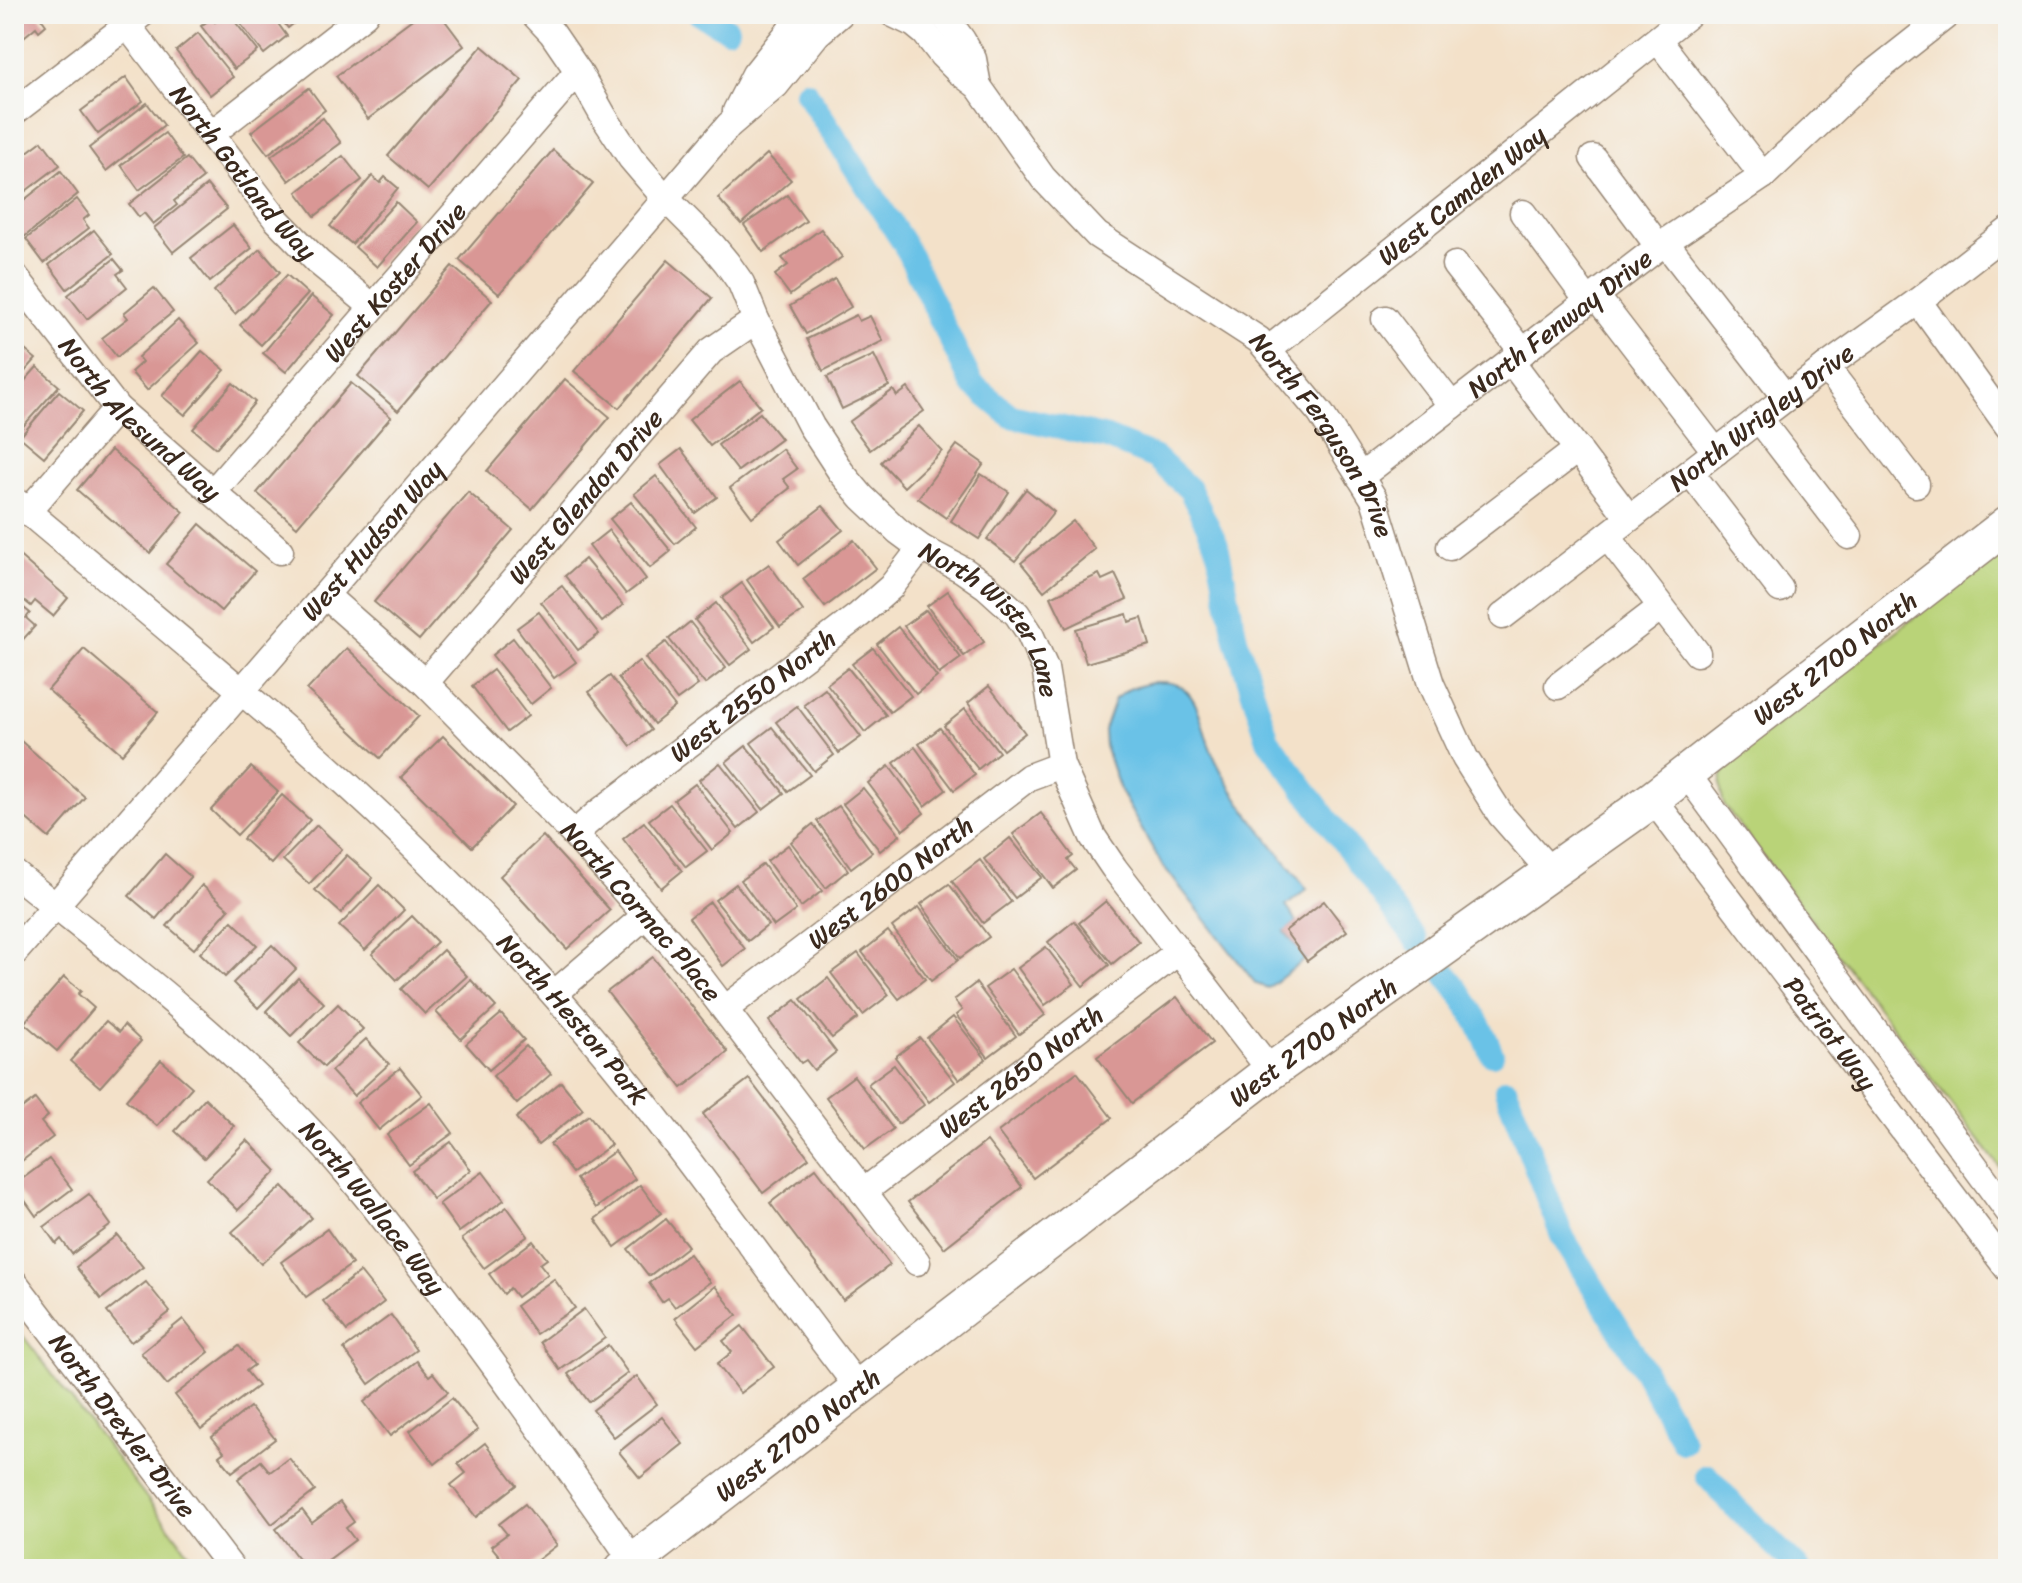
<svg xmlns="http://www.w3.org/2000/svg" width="2022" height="1583" viewBox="0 0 2022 1583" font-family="Sriracha,sans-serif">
	<rect width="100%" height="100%" fill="#f6f6f2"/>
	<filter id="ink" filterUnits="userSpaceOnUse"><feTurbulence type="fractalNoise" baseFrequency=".0125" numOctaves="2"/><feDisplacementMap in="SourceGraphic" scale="16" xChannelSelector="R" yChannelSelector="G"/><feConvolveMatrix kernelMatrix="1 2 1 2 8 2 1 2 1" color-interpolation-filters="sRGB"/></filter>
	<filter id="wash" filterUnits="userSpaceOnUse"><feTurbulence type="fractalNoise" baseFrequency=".006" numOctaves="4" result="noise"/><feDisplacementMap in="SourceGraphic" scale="32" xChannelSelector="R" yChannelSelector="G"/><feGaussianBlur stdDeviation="1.8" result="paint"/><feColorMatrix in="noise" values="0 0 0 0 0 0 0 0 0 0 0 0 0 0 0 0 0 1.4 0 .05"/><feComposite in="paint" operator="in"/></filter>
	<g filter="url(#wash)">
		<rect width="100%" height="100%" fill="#f3e1c9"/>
		<g fill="#b9d378" stroke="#7a7e4b" stroke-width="2">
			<path d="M2008 544V1178L1724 805C1719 786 1718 779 1729 762Z"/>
			<polygon points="14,1324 201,1569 14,1569"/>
		</g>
		<path fill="#6ac2e7" stroke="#527682" stroke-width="2" d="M1154 682C1165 682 1176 682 1184 689 1200 702 1202 727 1209 745 1230 798 1273 844 1307 889L1286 906 1297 922 1285 932 1306 959 1268 988 1256 984 1161 863 1121 793 1105 746 1104 730 1115 699 1129 689Z"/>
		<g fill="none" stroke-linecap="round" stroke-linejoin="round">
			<g stroke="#6ac2e7" stroke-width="24">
				<polyline points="700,14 727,29"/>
				<polyline points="806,92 903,242 972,384 1011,416 1107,438 1156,458 1190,490 1217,545 1236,639 1268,740 1416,940"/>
				<path d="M1445 973C1465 998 1481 1024 1492 1054"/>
				<polyline points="1506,1090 1562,1236 1641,1365 1683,1442"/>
				<polyline points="1707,1476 1736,1508 1799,1569"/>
			</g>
		</g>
		<g id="blocks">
			<g fill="#d99795">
				<polygon points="14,14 38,14 46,25 39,31 36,27 20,40 14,33"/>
				<polygon points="226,14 229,14 258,51 234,69 201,26 212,18 215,22"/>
				<polygon points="233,14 271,14 287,36 264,54"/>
				<polygon points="277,14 305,14 288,28"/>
				<polygon points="419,14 440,14 464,46 368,119 336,76"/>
				<polygon points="198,33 233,77 210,95 176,51"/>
				<polygon points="482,46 522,80 428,190 388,156"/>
				<polygon points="126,77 143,101 98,134 81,111"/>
				<polygon points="309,88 325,110 268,154 251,132"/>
				<polygon points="147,103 164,125 106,171 89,148"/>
				<polygon points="323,118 341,143 289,181 271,156"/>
				<polygon points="165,133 183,158 139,190 121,165"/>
				<polygon points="42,141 60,165 14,200 14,162"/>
				<polygon points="553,150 593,184 499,294 459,260"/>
				<polygon points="767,154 791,180 741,224 718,198"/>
				<polygon points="343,156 362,180 315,216 297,192"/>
				<polygon points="187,158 203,178 174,201 177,205 153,224 144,213 139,217 129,204"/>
				<polygon points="61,171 78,194 24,237 14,224 14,208"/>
				<polygon points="372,176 380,183 385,177 398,188 352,244 330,226"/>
				<polygon points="207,185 227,209 173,252 154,228"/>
				<polygon points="787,195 806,221 763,252 744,225"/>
				<polygon points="77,199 89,215 83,220 89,228 44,263 26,239"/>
				<polygon points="396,202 417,222 377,267 355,247"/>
				<polygon points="233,225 252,248 210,282 191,258"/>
				<polygon points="821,229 842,257 790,295 775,275 788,265 782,258"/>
				<polygon points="94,230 113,254 67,289 49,265"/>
				<polygon points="260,249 280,272 235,314 214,291"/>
				<polygon points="114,259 123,270 117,274 127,287 87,319 68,295"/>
				<polygon points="668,260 712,298 619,408 574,371"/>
				<polygon points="452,266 492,300 398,411 358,376"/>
				<polygon points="287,275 308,294 261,345 240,325"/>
				<polygon points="835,279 851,307 806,334 790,306"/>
				<polygon points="154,288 173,312 117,357 102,338 128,318 124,313"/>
				<polygon points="311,296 334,315 286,372 263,353"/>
				<polygon points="856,315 859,321 870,316 883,341 823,371 807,339"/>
				<polygon points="178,320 199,343 147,390 131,372 142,362 138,357"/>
				<polygon points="14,341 36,359 14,384"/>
				<polygon points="202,351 225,370 185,415 162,396"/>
				<polygon points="874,355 889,386 842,409 827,377"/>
				<polygon points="37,367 59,386 18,432 14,428 14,393"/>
				<polygon points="565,379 610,417 532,509 487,471"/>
				<polygon points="740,381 761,407 710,446 689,420"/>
				<polygon points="233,383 255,402 216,448 193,429"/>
				<polygon points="351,383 391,417 297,527 257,493"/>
				<polygon points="908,388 924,411 870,450 849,422 893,390 897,396"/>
				<polygon points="59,391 83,411 44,457 20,437"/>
				<polygon points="760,413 781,439 738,471 718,445"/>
				<polygon points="919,426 942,451 904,487 881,462"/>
				<polygon points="957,445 984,464 946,518 918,498"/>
				<polygon points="681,449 717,497 695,513 660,465"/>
				<polygon points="782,449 797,469 783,479 790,488 752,517 730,488"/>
				<polygon points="111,450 184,512 150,553 77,490"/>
				<polygon points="981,474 1009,492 979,539 951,521"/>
				<polygon points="656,476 696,527 675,544 634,494"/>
				<polygon points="1026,489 1054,512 1015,561 987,539"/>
				<polygon points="468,492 513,530 419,640 374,602"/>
				<polygon points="631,502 671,551 650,568 610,519"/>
				<polygon points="823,506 843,530 798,565 779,540"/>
				<polygon points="1073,521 1095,549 1044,591 1021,563"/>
				<polygon points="200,524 255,571 221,611 166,564"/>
				<polygon points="609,530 646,579 626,594 589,546"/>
				<polygon points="854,540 876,568 825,607 803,579"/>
				<polygon points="16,553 68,598 53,616 35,601 31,606 14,592 14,555"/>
				<polygon points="585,559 623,605 602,622 565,576"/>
				<polygon points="769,564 803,611 780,627 747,580"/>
				<polygon points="1099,574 1102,580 1115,574 1127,599 1066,628 1051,597"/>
				<polygon points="742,583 774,627 754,642 722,598"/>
				<polygon points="562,586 599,634 578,650 541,602"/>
				<polygon points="948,591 984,642 964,656 927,606"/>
				<polygon points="14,600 30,613 26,618 35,626 19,644 14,640"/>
				<polygon points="716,603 751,649 730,665 695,620"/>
				<polygon points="926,610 961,658 939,674 904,626"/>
				<polygon points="539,612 576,662 554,678 517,628"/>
				<polygon points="1127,614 1129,622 1142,618 1150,645 1086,663 1076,629"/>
				<polygon points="690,622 726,668 705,684 669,639"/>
				<polygon points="898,627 937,677 916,694 877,644"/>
				<polygon points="513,638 551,688 531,704 492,655"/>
				<polygon points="666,642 698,685 677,700 645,658"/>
				<polygon points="347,648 419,716 380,758 307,690"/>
				<polygon points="873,648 911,696 890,712 852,664"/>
				<polygon points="84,649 158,712 122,754 48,690"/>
				<polygon points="639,661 675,707 654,724 618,678"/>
				<polygon points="848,668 886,715 865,732 827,684"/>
				<polygon points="493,670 528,716 507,732 472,686"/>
				<polygon points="610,676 651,730 631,746 589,692"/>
				<polygon points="989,686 1025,733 1003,750 968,703"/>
				<polygon points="825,689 861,737 839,753 804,705"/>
				<polygon points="797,706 834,755 814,771 776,722"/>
				<polygon points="965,709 999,752 978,769 944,726"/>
				<polygon points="772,727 810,775 788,791 751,743"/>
				<polygon points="940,728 975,775 954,790 919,744"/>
				<polygon points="14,735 85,797 49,838 14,808"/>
				<polygon points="443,736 513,806 472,847 401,777"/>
				<polygon points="746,746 784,793 763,809 726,762"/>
				<polygon points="915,747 946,790 925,806 894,763"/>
				<polygon points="720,763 759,812 738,829 699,780"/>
				<polygon points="889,766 924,813 903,830 868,783"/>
				<polygon points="251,767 278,792 237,835 211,810"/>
				<polygon points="695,784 733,833 712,850 674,800"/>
				<polygon points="863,788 900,835 880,851 843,804"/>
				<polygon points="282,795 310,820 271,864 243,839"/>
				<polygon points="670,804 707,851 686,867 649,820"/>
				<polygon points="839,806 872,852 851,868 817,821"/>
				<polygon points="1041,813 1073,856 1068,860 1076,870 1053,888 1013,834"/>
				<polygon points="644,822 682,871 661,888 623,839"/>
				<polygon points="813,824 848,870 826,888 791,842"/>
				<polygon points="317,825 342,849 309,884 283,860"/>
				<polygon points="543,836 610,910 567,949 500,876"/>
				<polygon points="1010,838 1042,877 1015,898 984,859"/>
				<polygon points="788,845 822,891 801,907 767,861"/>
				<polygon points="165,854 191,877 156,919 129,896"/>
				<polygon points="347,855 373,878 341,913 315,890"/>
				<polygon points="980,860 1011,902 983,923 952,881"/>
				<polygon points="763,864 796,910 774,926 741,880"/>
				<polygon points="736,884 768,925 748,941 715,900"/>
				<polygon points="949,884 989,937 960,958 921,904"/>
				<polygon points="202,885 229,909 194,949 167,926"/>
				<polygon points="379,885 404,910 365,950 339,926"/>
				<polygon points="1106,901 1139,942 1112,964 1079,923"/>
				<polygon points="1324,901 1347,931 1307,961 1285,931"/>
				<polygon points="710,902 745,949 723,966 689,918"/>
				<polygon points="919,907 958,960 931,981 892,927"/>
				<polygon points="412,916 437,942 397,980 372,954"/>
				<polygon points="232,921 257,945 225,977 200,953"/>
				<polygon points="1074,921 1109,965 1083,986 1048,942"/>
				<polygon points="888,931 925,979 899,999 862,952"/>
				<polygon points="272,945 296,969 258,1008 233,983"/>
				<polygon points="1046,947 1074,984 1045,1005 1018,968"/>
				<polygon points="443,950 467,976 425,1014 401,989"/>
				<polygon points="858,953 889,995 863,1015 831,973"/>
				<polygon points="653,957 728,1052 682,1088 607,992"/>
				<polygon points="1011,969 1045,1015 1019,1034 985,988"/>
				<polygon points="64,977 81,991 78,994 94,1008 57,1051 24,1023"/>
				<polygon points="298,978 324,1003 291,1036 266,1011"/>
				<polygon points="828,978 858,1018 832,1038 801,999"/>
				<polygon points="471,980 496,1007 461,1039 436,1012"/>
				<polygon points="976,983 1016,1036 988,1057 956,1015 962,1010 954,1000"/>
				<polygon points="1177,997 1212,1043 1132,1103 1097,1057"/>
				<polygon points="796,1000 836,1052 814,1070 806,1060 801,1063 769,1021"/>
				<polygon points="338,1004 363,1029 324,1067 299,1043"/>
				<polygon points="501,1014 524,1040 489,1070 466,1044"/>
				<polygon points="953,1017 986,1059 959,1080 927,1038"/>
				<polygon points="106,1021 119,1032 124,1025 141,1041 100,1087 70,1061"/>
				<polygon points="920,1038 955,1082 929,1102 895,1057"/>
				<polygon points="366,1039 389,1064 354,1096 331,1071"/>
				<polygon points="526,1046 551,1074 517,1104 493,1076"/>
				<polygon points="161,1060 192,1087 157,1126 126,1100"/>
				<polygon points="894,1065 924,1105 898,1124 868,1084"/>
				<polygon points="400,1068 422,1095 379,1130 357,1103"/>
				<polygon points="1077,1072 1112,1118 1033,1178 998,1132"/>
				<polygon points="854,1076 893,1129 865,1149 826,1097"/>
				<polygon points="749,1079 809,1158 763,1193 703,1114"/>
				<polygon points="561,1082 583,1109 538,1145 516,1118"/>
				<polygon points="205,1098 234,1126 204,1158 175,1131"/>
				<polygon points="35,1099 48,1116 41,1122 53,1137 14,1167 14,1115"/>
				<polygon points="431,1103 453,1133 409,1165 387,1135"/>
				<polygon points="589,1115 611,1145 572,1173 550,1144"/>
				<polygon points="247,1140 277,1171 238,1210 207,1179"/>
				<polygon points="987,1141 1022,1187 944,1248 908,1202"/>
				<polygon points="451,1142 471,1170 433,1199 412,1171"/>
				<polygon points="615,1151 635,1179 596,1208 576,1179"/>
				<polygon points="49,1159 72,1189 36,1216 14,1185"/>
				<polygon points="816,1168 890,1265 843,1300 770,1203"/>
				<polygon points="483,1172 504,1200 459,1232 439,1204"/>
				<polygon points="640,1185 661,1213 615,1247 595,1219"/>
				<polygon points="283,1186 312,1218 261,1264 232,1232"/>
				<polygon points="89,1194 111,1225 72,1254 61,1239 56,1244 44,1227"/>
				<polygon points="507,1207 528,1236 484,1268 462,1239"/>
				<polygon points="666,1219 688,1246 649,1276 628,1249"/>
				<polygon points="327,1229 352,1264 306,1297 281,1262"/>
				<polygon points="117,1235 143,1267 101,1299 76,1267"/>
				<polygon points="533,1241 547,1259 540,1264 548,1274 517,1297 510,1288 504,1294 489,1274"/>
				<polygon points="689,1254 710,1282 675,1307 668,1298 662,1302 649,1283"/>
				<polygon points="360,1272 384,1302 347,1331 323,1301"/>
				<polygon points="554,1279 575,1308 536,1334 516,1306"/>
				<polygon points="146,1282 170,1312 131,1342 107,1312"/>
				<polygon points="715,1286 737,1315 697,1346 675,1318"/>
				<polygon points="584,1309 605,1338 560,1370 540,1342"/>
				<polygon points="391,1315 416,1350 369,1384 344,1349"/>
				<polygon points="183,1319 209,1352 167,1385 141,1353"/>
				<polygon points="742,1326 774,1367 740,1393 717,1364 732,1352 723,1341"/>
				<polygon points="608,1345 628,1373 589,1402 568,1374"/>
				<polygon points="239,1346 254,1365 246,1371 258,1386 201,1429 175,1395"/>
				<polygon points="417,1361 429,1376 433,1373 448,1392 390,1436 364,1402"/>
				<polygon points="637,1376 657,1404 614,1437 593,1410"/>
				<polygon points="452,1398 478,1430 435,1464 410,1431"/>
				<polygon points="250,1407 275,1439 232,1472 219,1456 224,1452 212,1437"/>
				<polygon points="662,1417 683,1444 640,1478 619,1452"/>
				<polygon points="485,1443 517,1485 476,1517 451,1485 466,1473 458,1464"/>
				<polygon points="289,1458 315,1491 272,1524 238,1479 261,1461 270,1472"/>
				<polygon points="340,1502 354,1522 346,1528 355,1540 316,1569 306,1569 276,1529 302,1510 312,1523"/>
				<polygon points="525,1504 557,1545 526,1569 510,1569 491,1546 507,1534 499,1524"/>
			</g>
		</g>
	</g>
	<g filter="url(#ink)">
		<use href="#blocks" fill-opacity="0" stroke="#978674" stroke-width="2"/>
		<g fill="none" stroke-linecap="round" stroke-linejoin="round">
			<g stroke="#978674" stroke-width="29">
				<g id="street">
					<path id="s1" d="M534 14 552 33 578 71 604 117 631 158 665 198 713 246 727 263 741 283 756 320 811 426 841 472 862 497 898 531 921 548 963 570 986 586 1017 614 1029 632 1045 668 1061 765 1093 837 1114 868 1271 1071"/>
					<path id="s2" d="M893 14 914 24 925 33 942 55 958 71 978 86 1043 178 1097 235 1259 340 1321 414 1374 499 1431 684 1465 758 1501 815 1551 872"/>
					<polyline points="943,14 962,40 973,59 978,86"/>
					<path id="s3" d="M127 25 276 219 318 262 373 307"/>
					<polyline points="1658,40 1763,176"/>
					<polyline points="736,111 755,74 803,14"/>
					<polyline points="14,112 142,14"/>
					<polyline points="211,134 365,14"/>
					<polyline points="1593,158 1659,247"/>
					<polyline points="1523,213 1588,301"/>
					<polyline points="1665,242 1786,398"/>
					<polyline points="1455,265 1523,352"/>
					<path id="s4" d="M14 275 117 408 280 551"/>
					<polyline points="1596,296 1716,452"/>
					<polyline points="1918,301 2008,426"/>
					<polyline points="1385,319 1452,406"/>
					<path id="s5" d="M1268 350 1689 14"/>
					<polyline points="1511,361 1629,518"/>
					<polyline points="1826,367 1916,484"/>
					<polyline points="1759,419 1849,536"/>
					<polyline points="1690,472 1780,589"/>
					<path id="s6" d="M1360 477 1665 242 1763 176 1868 77 1948 14"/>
					<path id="s7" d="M213 492 578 71"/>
					<path id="s8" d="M14 500C174 635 340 766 485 919 535 972 585 1028 631 1086 709 1185 781 1288 858 1387"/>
					<polyline points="28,511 117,408"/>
					<polyline points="1607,536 1697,653"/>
					<polyline points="1450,547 1578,449"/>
					<path id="s9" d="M325 595 425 683 574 834 693 968 917 1262"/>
					<path id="s10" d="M1503 616 1826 367 1918 301 2008 231"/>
					<path id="s11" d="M425 683 711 351 756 320"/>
					<polyline points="1558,686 1661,607"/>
					<polyline points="1686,773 2008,1211"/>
					<path id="s12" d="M1653 799 2008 1269"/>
					<path id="s13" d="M574 834 598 813 859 615 891 587 921 548"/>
					<path id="s14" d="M14 873C110 950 208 1024 293 1113 347 1168 393 1230 439 1291 506 1380 570 1470 633 1561"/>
					<path id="s15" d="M14 953 325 595 729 125 776 85 817 34 840 14"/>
					<polyline points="554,994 646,915"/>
					<path id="s16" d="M725 1009 1029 777 1061 765"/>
					<path id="s17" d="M863 1192 1178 952"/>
					<path id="s18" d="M14 1282 232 1569"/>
				</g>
			</g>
			<g stroke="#978674" stroke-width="39">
				<g id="secondary">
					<path id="s19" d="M623 1569 1271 1071 1653 799 2008 524"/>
				</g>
			</g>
			<use href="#street" stroke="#fff" stroke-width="26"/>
			<use href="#secondary" stroke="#fff" stroke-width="36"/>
		</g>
	</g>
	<g text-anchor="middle" stroke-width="6" stroke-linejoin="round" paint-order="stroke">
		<g font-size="26" fill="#3b2a1e" stroke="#f6f6f2">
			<text dy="9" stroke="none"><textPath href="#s3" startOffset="188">North Gotland Way</textPath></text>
			<text dy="9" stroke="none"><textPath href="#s5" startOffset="248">West Camden Way</textPath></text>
			<text dy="9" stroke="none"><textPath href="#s7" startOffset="278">West Koster Drive</textPath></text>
			<text dy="9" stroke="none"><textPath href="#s6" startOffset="252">North Fenway Drive</textPath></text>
			<text dy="9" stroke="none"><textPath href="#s4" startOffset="192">North Alesund Way</textPath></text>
			<text dy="9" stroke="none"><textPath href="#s10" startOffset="326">North Wrigley Drive</textPath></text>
			<text dy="9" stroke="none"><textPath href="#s2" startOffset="612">North Ferguson Drive</textPath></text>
			<text dy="9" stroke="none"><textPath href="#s11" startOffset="246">West Glendon Drive</textPath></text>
			<text dy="9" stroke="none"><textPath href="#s15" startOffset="546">West Hudson Way</textPath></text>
			<text dy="9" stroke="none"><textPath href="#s1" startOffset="770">North Wister Lane</textPath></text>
			<text dy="9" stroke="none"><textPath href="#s19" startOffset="1516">West 2700 North</textPath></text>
			<text dy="9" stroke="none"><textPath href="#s13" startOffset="226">West 2550 North</textPath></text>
			<text dy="9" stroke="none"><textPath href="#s16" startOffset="208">West 2600 North</textPath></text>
			<text dy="9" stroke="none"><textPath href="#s9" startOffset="448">North Cormac Place</textPath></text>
			<text dy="9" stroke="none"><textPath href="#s8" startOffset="764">North Heston Park</textPath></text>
			<text dy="9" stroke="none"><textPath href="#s12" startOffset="294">Patriot Way</textPath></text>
			<text dy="9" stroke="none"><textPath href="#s19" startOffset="868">West 2700 North</textPath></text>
			<text dy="9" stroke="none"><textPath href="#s17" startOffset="198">West 2650 North</textPath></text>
			<text dy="9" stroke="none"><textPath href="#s14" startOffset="492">North Wallace Way</textPath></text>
			<text dy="9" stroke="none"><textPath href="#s18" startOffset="180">North Drexler Drive</textPath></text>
			<text dy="9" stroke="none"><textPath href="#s19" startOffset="220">West 2700 North</textPath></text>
		</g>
	</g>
	<rect width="2022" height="1583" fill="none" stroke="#f6f6f2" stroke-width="48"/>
</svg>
